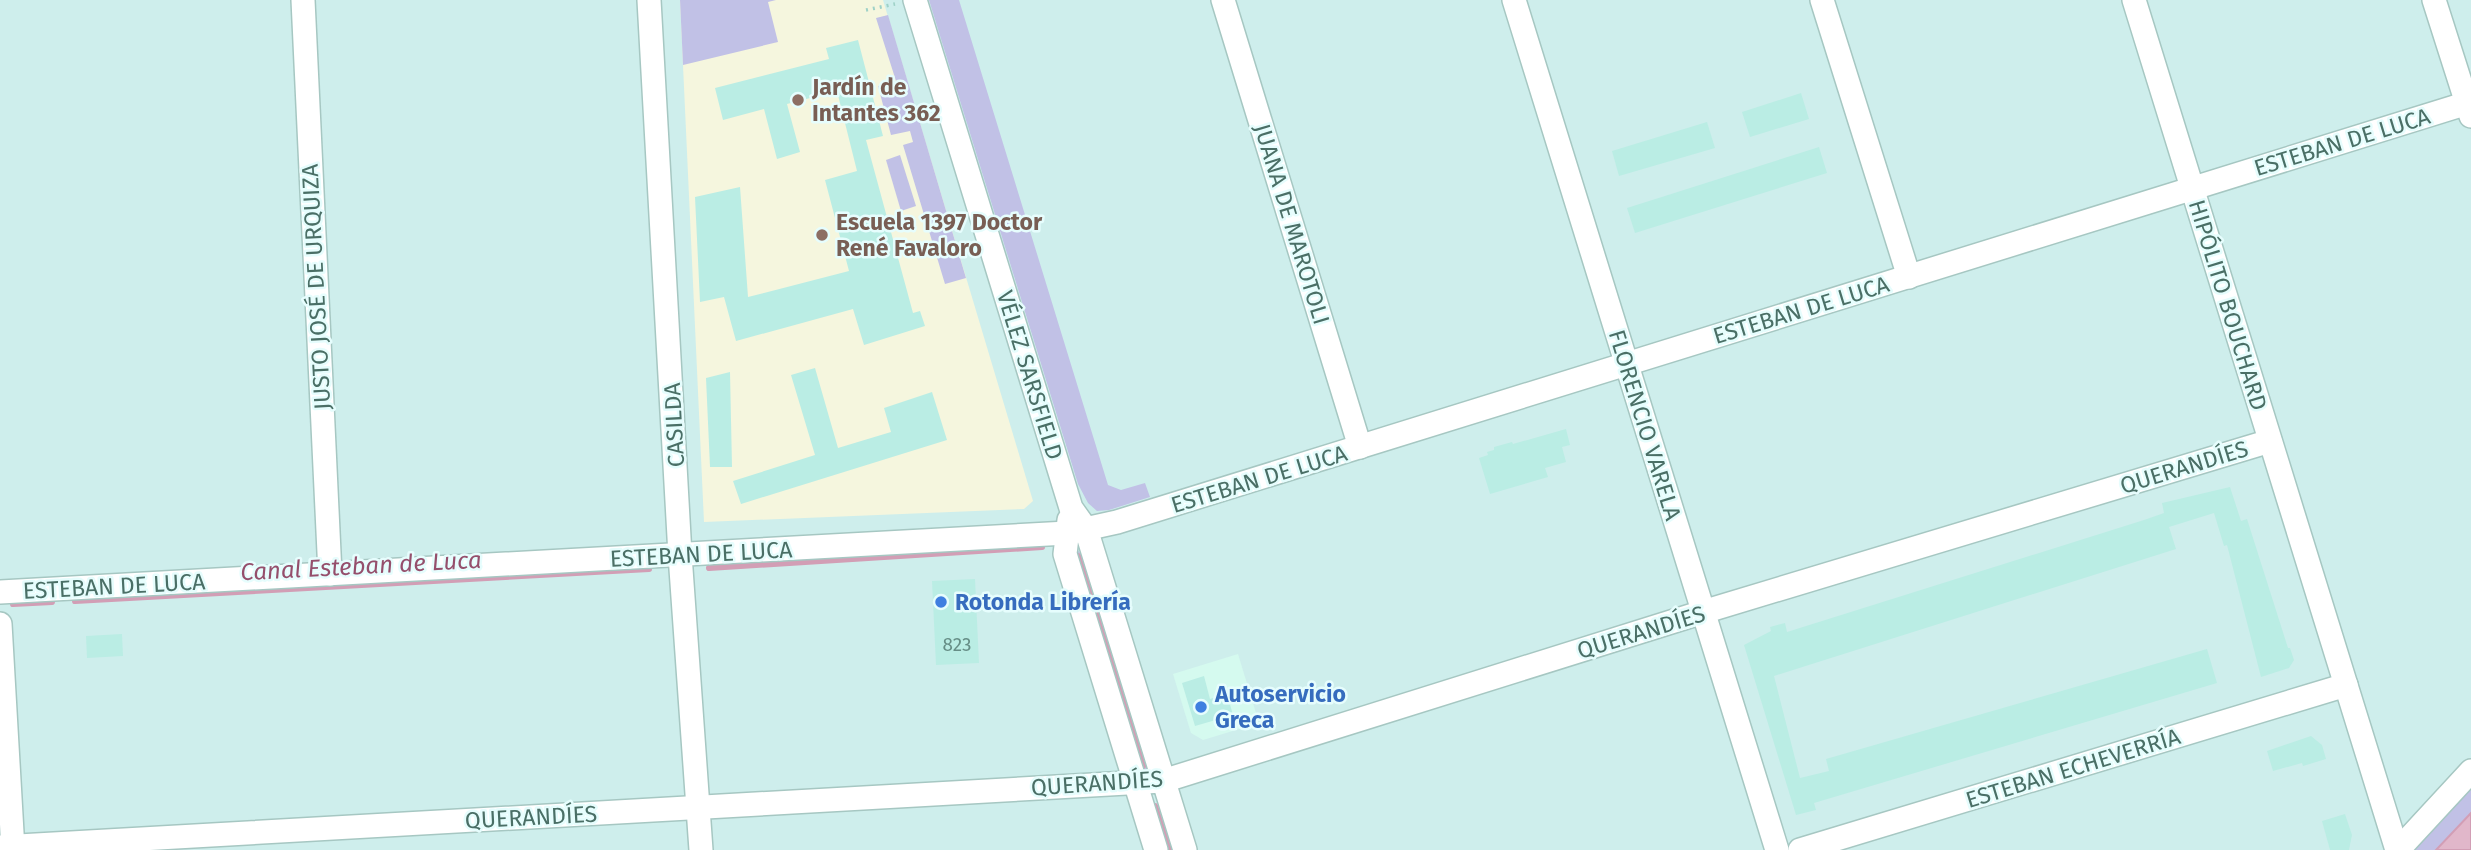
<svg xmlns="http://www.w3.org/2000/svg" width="2471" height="850" viewBox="0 0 2471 850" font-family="'Fira Sans',sans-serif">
	<rect width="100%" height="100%" fill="#e0f9fa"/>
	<rect fill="#ceeeec" x="0" y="0" width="2471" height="850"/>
	<polygon fill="#d5faef" points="1238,654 1259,723 1203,740 1191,733 1173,674"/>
	<polygon fill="#f5f6de" points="680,0 883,0 1033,501 1024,509 704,522"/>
	<g fill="#c1c1e6">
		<polygon points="680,0 776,0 768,2 778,42 683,65"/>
		<polygon points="929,0 959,0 1108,485 1121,490 1145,483 1150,497 1109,510 1097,511 1088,503 1078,484"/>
		<polygon points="888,15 966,278 945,284 903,145 913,142 910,131 891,135 878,86 896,81 876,18"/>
		<polygon points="900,155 916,206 901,211 886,160"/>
		<polygon points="1077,550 1083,555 1148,768 1146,772 1142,772 1073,551"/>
		<polygon points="2471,771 2471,850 2398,850"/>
	</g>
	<polygon fill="#e1b7ca" stroke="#d29eb5" stroke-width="2" points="2471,813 2471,850 2436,850"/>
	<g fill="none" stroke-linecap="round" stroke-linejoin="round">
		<g stroke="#d29eb5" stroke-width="6">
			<polyline points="1078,556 1143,766"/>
			<polyline points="709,568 1042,547"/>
			<polyline points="75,601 649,569"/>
			<polyline points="13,604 52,602"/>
			<polyline points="1155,806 1169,850"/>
		</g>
	</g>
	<g fill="#baede4">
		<polygon points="858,40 883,136 866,140 913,313 920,311 925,326 864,345 853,309 736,341 724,297 700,302 695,197 740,187 748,297 849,271 825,180 857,171 837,91 787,104 800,152 777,159 764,109 723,120 715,88 829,59 826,48"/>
		<polygon points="1801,93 1809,119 1750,137 1742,112"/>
		<polygon points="1707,122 1715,148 1619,176 1612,151"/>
		<polygon points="1819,147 1827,173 1635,233 1627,208"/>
		<polygon points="815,368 838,448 891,432 884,408 932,392 947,440 741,504 733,481 815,455 791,375"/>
		<polygon points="730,372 732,467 710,467 706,378"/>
		<polygon points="1566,429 1570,445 1562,447 1566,462 1545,468 1548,477 1490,494 1479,458 1488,455 1487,452 1494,450 1494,447 1512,442 1513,444"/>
		<polygon points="2230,487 2241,521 2247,519 2288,648 2290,648 2294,660 2289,668 2261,677 2227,545 2224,546 2214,513 2169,527 2176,549 1774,676 1800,778 1829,771 1826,759 2207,649 2217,683 1814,803 1816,810 1796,815 1744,645 1771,631 1770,627 1785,623 1787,632 2144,520 2164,513 2162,503"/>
		<polygon points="975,579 979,663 936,665 932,581"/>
		<polygon points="122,634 123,656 87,658 86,636"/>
		<polygon points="1204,676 1210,699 1227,694 1233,715 1195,726 1182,683"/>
		<polygon points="2311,736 2322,745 2326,759 2303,766 2302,763 2273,771 2267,751"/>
		<polygon points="2345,814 2352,835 2349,850 2330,850 2322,821"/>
	</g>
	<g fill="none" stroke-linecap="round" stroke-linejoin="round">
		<g stroke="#a6c7c2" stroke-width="26">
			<g id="minor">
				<polyline points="303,0 330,574"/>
				<polyline points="649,0 680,555 701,850"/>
				<polyline points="915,0 1071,508 1086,529 1185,850"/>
				<polyline points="1223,0 1360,447"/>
				<polyline points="1514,0 1777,850"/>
				<polyline points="1822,0 1909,277"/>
				<polyline points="2134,0 2397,850"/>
				<polyline points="2434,0 2471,116"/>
				<polyline points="1069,520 1065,554 1156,850"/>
				<polyline points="0,592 1067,533 1117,522 2471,102"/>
				<polyline points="0,624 13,850"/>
				<polyline points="0,847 1163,781 1703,612 2270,441"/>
				<polyline points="1800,850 2346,685"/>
				<polyline points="2398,850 2471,771"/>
			</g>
		</g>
		<polyline stroke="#9ed1c7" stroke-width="3.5" stroke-dasharray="2 5" stroke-linecap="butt" points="866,10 895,4"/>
		<use href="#minor" stroke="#fff" stroke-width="23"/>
	</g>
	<g fill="#8d6e63" stroke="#e6fdfd" stroke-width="2.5">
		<circle cx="798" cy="100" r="7"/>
		<circle cx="822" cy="235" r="7"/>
	</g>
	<g fill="#3f7fe0" stroke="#e6fdfd" stroke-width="2.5">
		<circle cx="941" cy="602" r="7"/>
		<circle cx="1201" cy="707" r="7"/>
	</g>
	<g text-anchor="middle" stroke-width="5" stroke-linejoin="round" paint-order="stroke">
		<g font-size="19" fill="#668e86">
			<text x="957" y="651">823</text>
		</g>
		<g font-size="23" font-weight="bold" fill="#785e54" stroke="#e6fdfd" text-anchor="start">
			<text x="812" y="95">Jardín de<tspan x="812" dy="26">Intantes 362</tspan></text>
			<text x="836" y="230">Escuela 1397 Doctor<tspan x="836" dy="26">René Favaloro</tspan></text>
		</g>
		<g font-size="23" fill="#4a6f66" stroke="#e6fdfd">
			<text transform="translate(2342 142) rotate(-17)" y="8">ESTEBAN DE LUCA</text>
			<text transform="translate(1292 224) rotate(73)" y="8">JUANA DE MAROTOLI</text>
			<text transform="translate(316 287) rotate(-93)" y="8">JUSTO JOSÉ DE URQUIZA</text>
			<text transform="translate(2228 305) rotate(73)" y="8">HIPÓLITO BOUCHARD</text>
			<text transform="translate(1801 310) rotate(-17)" y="8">ESTEBAN DE LUCA</text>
			<text transform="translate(1030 375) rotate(73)" y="8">VÉLEZ SARSFIELD</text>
			<text transform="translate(674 425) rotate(-93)" y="8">CASILDA</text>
			<text transform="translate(1645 425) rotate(73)" y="8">FLORENCIO VARELA</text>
			<text transform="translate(2184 467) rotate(-17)" y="8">QUERANDÍES</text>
			<text transform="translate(1259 479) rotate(-17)" y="8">ESTEBAN DE LUCA</text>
			<text transform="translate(701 554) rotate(-3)" y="8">ESTEBAN DE LUCA</text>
			<text transform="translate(114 586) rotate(-3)" y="8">ESTEBAN DE LUCA</text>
			<text transform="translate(1641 632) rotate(-17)" y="8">QUERANDÍES</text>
			<text transform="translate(2073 768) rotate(-17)" y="8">ESTEBAN ECHEVERRÍA</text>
			<text transform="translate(1097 783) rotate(-4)" y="8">QUERANDÍES</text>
			<text transform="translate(531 817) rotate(-3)" y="8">QUERANDÍES</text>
		</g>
		<g font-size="23" font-weight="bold" fill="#366cbe" stroke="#e6fdfd" text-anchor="start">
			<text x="955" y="610">Rotonda Librería</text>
			<text x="1215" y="702">Autoservicio<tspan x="1215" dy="26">Greca</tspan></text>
		</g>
		<g font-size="24" font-style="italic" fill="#954f6c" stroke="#e6fdfd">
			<text transform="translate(361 566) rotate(-3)" y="8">Canal Esteban de Luca</text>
		</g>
	</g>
</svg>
